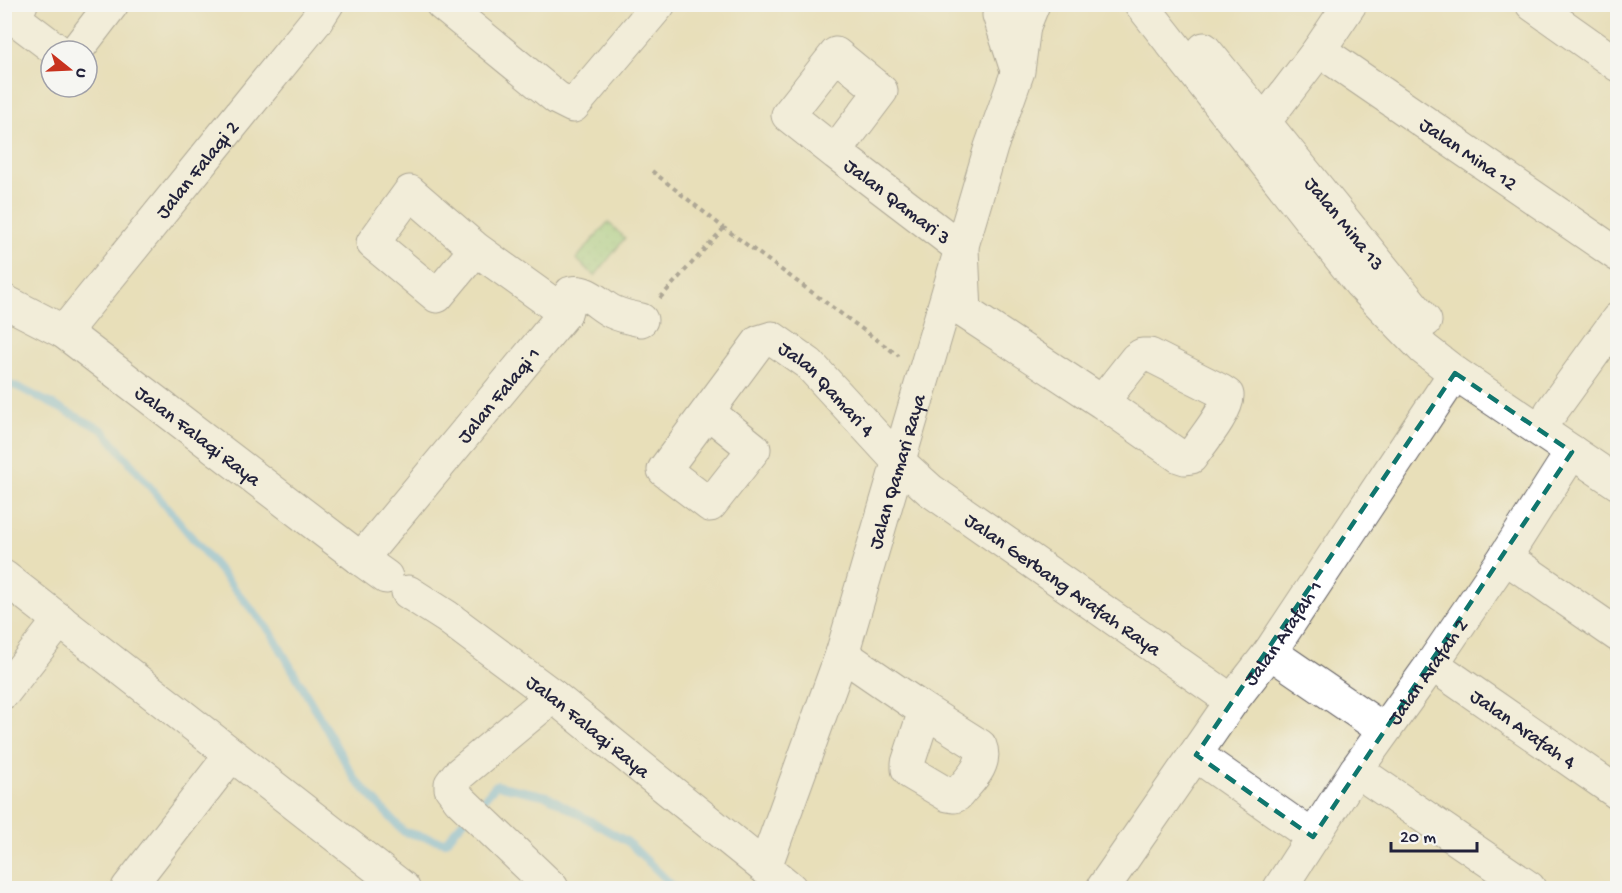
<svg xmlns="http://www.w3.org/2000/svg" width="1622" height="893" viewBox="0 0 1622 893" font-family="'Gochi Hand',sans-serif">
	<defs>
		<pattern id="park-dots" width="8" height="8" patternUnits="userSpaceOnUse" patternTransform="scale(1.5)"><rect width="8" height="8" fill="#92ce82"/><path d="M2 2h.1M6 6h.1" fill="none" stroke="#7eb171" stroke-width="1.8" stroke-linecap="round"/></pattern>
	</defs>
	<rect width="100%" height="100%" fill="#f6f6f2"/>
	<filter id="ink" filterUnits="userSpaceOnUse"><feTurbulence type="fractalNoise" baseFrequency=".0167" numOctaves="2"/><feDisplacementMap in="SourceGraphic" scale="12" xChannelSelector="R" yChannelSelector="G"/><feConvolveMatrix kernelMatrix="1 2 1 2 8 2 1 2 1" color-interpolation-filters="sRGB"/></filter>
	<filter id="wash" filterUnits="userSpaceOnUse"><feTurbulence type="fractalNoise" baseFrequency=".008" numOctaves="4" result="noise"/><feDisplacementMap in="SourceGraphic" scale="24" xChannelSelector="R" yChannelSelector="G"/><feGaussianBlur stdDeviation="1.35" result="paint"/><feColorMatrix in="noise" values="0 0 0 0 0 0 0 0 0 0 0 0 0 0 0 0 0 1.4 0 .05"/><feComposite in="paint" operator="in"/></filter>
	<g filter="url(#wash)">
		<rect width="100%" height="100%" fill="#e8dfb9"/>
		<polygon fill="url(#park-dots)" stroke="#5a785e" stroke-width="1.5" points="608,222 625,238 595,276 576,259"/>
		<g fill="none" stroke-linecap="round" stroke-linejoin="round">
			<g stroke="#71bae9" stroke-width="8">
				<polyline points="4,383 18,387 103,430 272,634 355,779 404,832 445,842 468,816"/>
				<polyline points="477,807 496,785 547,796 628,842 675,888"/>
			</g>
		</g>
	</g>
	<g filter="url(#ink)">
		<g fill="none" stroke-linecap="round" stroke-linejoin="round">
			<g stroke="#676467" stroke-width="35">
				<g id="street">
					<polyline points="21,4 13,17 58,51"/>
					<polyline points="442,4 557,98 573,106 659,4"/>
					<polyline points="1003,4 999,15 1015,64"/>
					<polyline points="1141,4 1360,283 1424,349 1455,373 1618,483"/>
					<polyline points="1532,4 1618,65"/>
					<path id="s1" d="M1204 49 1264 122 1425 321"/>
					<path id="s2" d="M1319 50 1618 255"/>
					<polyline points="76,51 112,4"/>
					<polyline points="1264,122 1319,50 1350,4"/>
					<path id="s3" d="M836 153 788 115 836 54 881 91 847 136 836 153 962 249 965 312 1102 402 1179 456 1185 458 1191 457C1200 444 1229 409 1227 395L1221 391 1150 355H1142L1136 359 1102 402"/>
					<path id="s4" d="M4 301 64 332 361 559 386 577"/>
					<path d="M565 313 571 293C589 290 598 305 613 312 622 316 631 318 641 320"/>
					<path id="s5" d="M64 332 316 21 327 4"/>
					<path id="s6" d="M708 412 754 449 710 505 664 470 759 342 772 338 809 364 899 462 930 490 1232 701"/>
					<polyline points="1551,412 1618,319"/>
					<polyline points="1505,557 1618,635"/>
					<path id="s7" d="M361 559 565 313 476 249 410 192 373 243 437 296 476 249"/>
					<polyline points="4,577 403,888"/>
					<path id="s8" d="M408 592 447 617 553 696 790 888"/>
					<polyline points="1270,652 1384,730"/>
					<path d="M842 654 925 711 980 746C988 765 968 781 957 795L954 796 948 795 911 773 908 769V763L925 711"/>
					<path id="s9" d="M1432 664 1618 793"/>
					<polyline points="4,692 60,620"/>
					<polyline points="1196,755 1313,837"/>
					<polyline points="1356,770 1529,888"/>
					<path id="s10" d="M765 867 842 654 991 147 1018 71 1024 26 1033 4"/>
					<polyline points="128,888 231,755"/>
					<polyline points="552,888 460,800 451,788 451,784 457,776 553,696"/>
					<path id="s11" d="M1103 888 1232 701 1270 652 1455 373"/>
					<path id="s12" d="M1280 888 1356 770 1432 664 1505 557 1572 452"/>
				</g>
			</g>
			<g stroke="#676467" stroke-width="4" stroke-dasharray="4.5 4.5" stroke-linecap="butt">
				<polyline points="652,171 724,228 899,356"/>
				<polyline points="660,298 724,228"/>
			</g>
			<use href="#street" stroke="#fff" stroke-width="33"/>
		</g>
	</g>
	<path d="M0 0H1622V893H0ZM1455 373 1572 452 1313 837 1196 755Z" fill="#e8dfb9" fill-opacity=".55" fill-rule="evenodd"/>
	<path fill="none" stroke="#0f766e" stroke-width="4.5" stroke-dasharray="12 8" stroke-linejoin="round" d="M1455 373 1572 452 1313 837 1196 755Z"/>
	<g text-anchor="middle" stroke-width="5" stroke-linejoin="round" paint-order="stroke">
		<g font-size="20" fill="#22223b" stroke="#f6f6f2">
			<text dy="7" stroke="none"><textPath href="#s2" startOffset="182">Jalan Mina 12</textPath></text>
			<text dy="7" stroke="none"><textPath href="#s5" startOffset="210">Jalan Falaqi 2</textPath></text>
			<text dy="7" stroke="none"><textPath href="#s3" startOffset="352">Jalan Qamari 3</textPath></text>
			<text dy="7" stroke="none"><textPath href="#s1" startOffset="224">Jalan Mina 13</textPath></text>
			<text dy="7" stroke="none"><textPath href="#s6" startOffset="436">Jalan Qamari 4</textPath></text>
			<text dy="7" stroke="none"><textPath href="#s7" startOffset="214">Jalan Falaqi 1</textPath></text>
			<text dy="7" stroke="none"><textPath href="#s4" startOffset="237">Jalan Falaqi Raya</textPath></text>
			<text dy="7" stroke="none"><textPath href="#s10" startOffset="417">Jalan Qamari Raya</textPath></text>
			<text dy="7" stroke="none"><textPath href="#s6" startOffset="744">Jalan Gerbang Arafah Raya</textPath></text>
			<text dy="7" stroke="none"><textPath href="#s11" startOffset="312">Jalan Arafah 1</textPath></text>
			<text dy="7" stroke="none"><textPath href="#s12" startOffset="262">Jalan Arafah 2</textPath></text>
			<text dy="7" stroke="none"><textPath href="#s8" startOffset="225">Jalan Falaqi Raya</textPath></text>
			<text dy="7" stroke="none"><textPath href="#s9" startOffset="112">Jalan Arafah 4</textPath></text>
		</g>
	</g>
	<rect width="1622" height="893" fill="none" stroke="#f6f6f2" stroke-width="24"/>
	<g transform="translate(69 69) rotate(108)"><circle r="28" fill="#f6f6f2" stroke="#a1a1a9" stroke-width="1.5"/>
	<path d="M0-4.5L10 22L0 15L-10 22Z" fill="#c8321e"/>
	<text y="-9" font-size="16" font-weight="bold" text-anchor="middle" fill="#22223b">U</text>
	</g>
	<path d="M1391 842v9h86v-9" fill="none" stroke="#22223b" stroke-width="3"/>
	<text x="1400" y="842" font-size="18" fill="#22223b" stroke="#f6f6f2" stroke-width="4.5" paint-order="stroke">20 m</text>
</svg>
